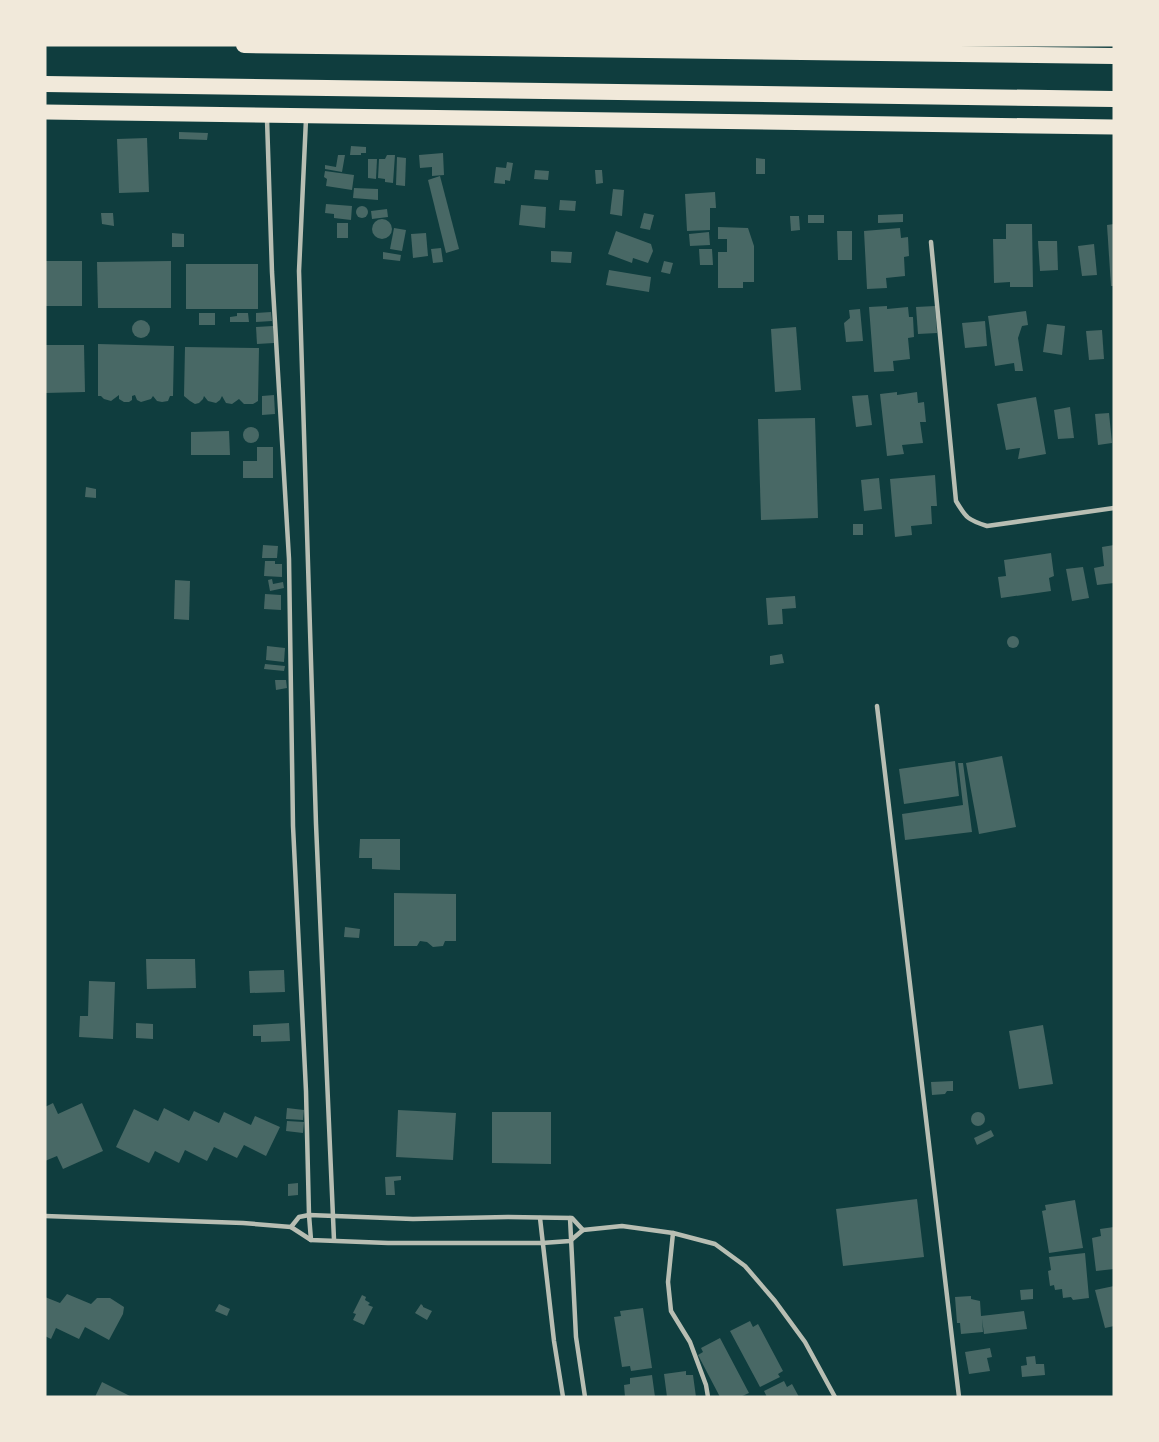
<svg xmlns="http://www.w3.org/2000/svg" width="1159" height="1442" viewBox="0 0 1159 1442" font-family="'Exo 2',sans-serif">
	<rect width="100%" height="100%" fill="#0f3d3e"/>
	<g fill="#486865">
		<polygon points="179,132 208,133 207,140 179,139"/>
		<polygon points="147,138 149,192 119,193 117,139"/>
		<polygon points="351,146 366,147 366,153 361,153 361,155 350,155"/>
		<polygon points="443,153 444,175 432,176 432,167 420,168 419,155"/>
		<polygon points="338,155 345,155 342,172 325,169 325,165 336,167"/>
		<polygon points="387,155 395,155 393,183 385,182 385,179 378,178 379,159 385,159"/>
		<polygon points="397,157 406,158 405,186 396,185"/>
		<polygon points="756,158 765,159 765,174 756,174"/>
		<polygon points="368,159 377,159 376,179 368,178"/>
		<polygon points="507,162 513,163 510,181 505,180 505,184 494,183 496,167 506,168"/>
		<polygon points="535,170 549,171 548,180 534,179"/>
		<polygon points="595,170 602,170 603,183 596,184"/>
		<polygon points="325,171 354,175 352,190 326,186 327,179 324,177"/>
		<polygon points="440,176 459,249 446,253 428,180"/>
		<polygon points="354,188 378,189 378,200 353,198"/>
		<polygon points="613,189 624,190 622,216 610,214"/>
		<polygon points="715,192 716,208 710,208 710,230 687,231 685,194"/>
		<polygon points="560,200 576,201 575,211 559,210"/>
		<polygon points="326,204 352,206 351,220 334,218 334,214 325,213"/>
		<polygon points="521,205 546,207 545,228 519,225"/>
		<circle cx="362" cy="212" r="6"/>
		<polygon points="387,209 388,217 372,219 371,211"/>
		<polygon points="101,213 113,213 114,226 102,224"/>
		<polygon points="644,213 654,215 650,230 640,228"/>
		<polygon points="903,214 903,222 878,223 878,215"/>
		<rect x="808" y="215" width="16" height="8"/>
		<polygon points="790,216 799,216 800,230 791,231"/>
		<circle cx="382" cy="229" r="10"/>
		<rect x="337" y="223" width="11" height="15"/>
		<polygon points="1006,224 1032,224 1033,287 1010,287 1010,282 994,283 993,239 1006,239"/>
		<polygon points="1114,224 1114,286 1111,286 1107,225"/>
		<polygon points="718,227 748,228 754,246 754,282 743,282 743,288 718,288 718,252 727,252 727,239 718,239"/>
		<polygon points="394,228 406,230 402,251 390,249"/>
		<polygon points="900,228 901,238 908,237 909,256 904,257 905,276 886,278 887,288 867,289 864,231"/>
		<polygon points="616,231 651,244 653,251 648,263 633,258 632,263 608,254"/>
		<polygon points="837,231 852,231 852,260 838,260"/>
		<polygon points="709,232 710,245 690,246 689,234"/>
		<polygon points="172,233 184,234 184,247 172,247"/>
		<polygon points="426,233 428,256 413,258 411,234"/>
		<polygon points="1038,241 1057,241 1058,270 1040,271"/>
		<polygon points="1094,244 1097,275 1082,276 1078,246"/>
		<polygon points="441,248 443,262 433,263 431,249"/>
		<polygon points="699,249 712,249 713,265 700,265"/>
		<polygon points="551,251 572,252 571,263 551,262"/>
		<polygon points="383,252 401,255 400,261 383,259"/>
		<rect x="45" y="261" width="37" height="45"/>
		<polygon points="171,261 171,308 98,308 97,262"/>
		<polygon points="664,261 673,263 670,274 661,272"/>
		<rect x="186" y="264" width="72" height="45"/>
		<polygon points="609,270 651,277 649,292 606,285"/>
		<polygon points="887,306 887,309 908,307 909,317 913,317 914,337 908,338 910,359 893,361 894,371 874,372 869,307"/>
		<polygon points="935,306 937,333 918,334 916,307"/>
		<polygon points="860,309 863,341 846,342 844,323 850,318 849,310"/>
		<polygon points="1026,311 1028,325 1022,326 1018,338 1023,371 1015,371 1014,363 995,366 988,316"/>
		<polygon points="271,312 272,321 256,322 256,313"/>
		<rect x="199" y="313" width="16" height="12"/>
		<polygon points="237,313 248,313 249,322 230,322 230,317 237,316"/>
		<circle cx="141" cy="329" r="9"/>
		<polygon points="985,321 987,346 965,348 962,323"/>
		<polygon points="1047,324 1065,326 1062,355 1043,352"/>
		<polygon points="273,326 274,343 257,344 256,327"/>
		<polygon points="796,327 801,390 775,392 771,329"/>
		<polygon points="1102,330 1104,359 1089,360 1086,331"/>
		<polygon points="98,344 174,346 173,396 170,396 168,401 162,402 157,401 153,396 151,399 141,402 137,400 135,395 132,396 132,400 129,402 124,402 119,399 119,395 111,401 104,399 101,396 98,396"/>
		<polygon points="45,345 84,345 85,392 45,393"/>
		<polygon points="185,347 259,348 258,401 253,404 244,404 239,399 232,404 226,403 222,396 220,400 216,403 208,401 204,396 203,399 199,403 195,404 190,401 184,396"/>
		<polygon points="897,392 897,395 917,392 918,403 924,402 926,422 920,422 923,443 902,445 904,454 887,456 880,394"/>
		<polygon points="274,395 275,414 262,415 262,396"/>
		<polygon points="868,395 872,425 856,427 852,396"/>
		<polygon points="1036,397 1046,454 1018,459 1020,448 1006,450 997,404"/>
		<polygon points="1070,407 1074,438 1058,439 1054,410"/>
		<polygon points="1109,413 1112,443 1098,445 1095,414"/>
		<polygon points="815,418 818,518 761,520 758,419"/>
		<circle cx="251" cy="435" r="8"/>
		<polygon points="229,431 230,455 191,455 191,432"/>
		<polygon points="257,447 273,447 273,478 243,478 243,461 257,461"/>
		<polygon points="935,475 937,506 931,506 932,524 911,526 912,535 895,537 890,479"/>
		<polygon points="879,478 882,509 864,511 861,480"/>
		<polygon points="86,487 96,489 96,498 85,497"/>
		<rect x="853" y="524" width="10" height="11"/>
		<polygon points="263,545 278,546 277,558 262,558"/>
		<polygon points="1114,545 1114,583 1097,585 1094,568 1104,566 1102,547"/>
		<polygon points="1051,553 1054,576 1049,578 1051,591 1001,598 998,577 1006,576 1004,560"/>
		<polygon points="265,561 275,561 275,564 282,564 282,577 264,576"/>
		<polygon points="1083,567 1089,598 1072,601 1066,569"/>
		<polygon points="272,579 273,584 283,582 284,588 270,591 268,580"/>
		<polygon points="175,580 190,581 189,620 174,619"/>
		<polygon points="265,594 281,595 281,610 264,609"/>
		<polygon points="795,596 796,608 782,609 783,624 768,625 766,598"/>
		<circle cx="1013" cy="642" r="6"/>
		<polygon points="267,646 285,648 284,662 266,660"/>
		<polygon points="782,654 784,663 770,665 770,656"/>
		<polygon points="265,664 285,666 284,671 264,669"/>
		<polygon points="275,680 286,680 287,688 276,690"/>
		<polygon points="1002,756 1016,827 979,834 966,763"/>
		<polygon points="955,761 959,796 904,804 899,769"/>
		<polygon points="958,763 963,763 972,832 905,840 902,814 963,805"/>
		<polygon points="360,839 400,839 400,870 372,869 372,858 359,858"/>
		<polygon points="394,893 456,894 456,941 445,941 443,946 433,947 427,942 420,941 417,946 394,946"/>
		<polygon points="345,927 360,929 359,938 344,937"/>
		<polygon points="146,959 195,959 196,988 147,989"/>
		<polygon points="284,970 285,992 250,993 249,971"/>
		<polygon points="89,981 115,982 113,1039 79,1037 80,1016 88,1016"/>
		<polygon points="136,1023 153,1024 153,1039 136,1038"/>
		<polygon points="289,1023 290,1041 261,1042 261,1036 253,1036 253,1025"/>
		<polygon points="1043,1025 1053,1084 1019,1089 1009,1031"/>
		<polygon points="953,1081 953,1091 947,1091 945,1094 932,1095 931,1082"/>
		<polygon points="53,1103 58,1114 82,1103 103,1151 63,1169 57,1156 45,1161 45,1107"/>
		<polygon points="164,1108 189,1121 194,1111 219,1123 224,1112 251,1125 255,1116 280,1127 266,1156 244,1145 237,1158 214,1147 207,1161 185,1150 179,1163 155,1151 149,1163 116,1147 134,1109 158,1121"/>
		<polygon points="287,1108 304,1110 303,1120 286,1119"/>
		<polygon points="398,1110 456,1113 453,1160 396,1157"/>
		<polygon points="492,1112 551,1112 551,1164 492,1163"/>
		<circle cx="978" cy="1119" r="7"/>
		<polygon points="287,1121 304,1122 303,1133 286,1131"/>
		<polygon points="991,1130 994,1136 977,1145 974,1138"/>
		<polygon points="401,1176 401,1180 394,1181 395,1195 386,1195 385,1177"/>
		<polygon points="298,1183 298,1195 288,1196 288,1184"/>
		<polygon points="917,1199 924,1257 843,1266 836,1209"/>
		<polygon points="1075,1200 1083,1248 1049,1253 1042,1211 1046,1210 1045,1205"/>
		<polygon points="1114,1227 1114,1269 1096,1271 1092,1238 1101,1236 1100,1229"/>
		<polygon points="1085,1253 1089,1298 1073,1300 1071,1297 1063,1298 1062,1289 1055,1290 1054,1285 1050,1286 1048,1271 1051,1270 1049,1257"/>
		<polygon points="1114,1286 1114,1326 1105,1328 1095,1290"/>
		<polygon points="1033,1289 1033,1299 1021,1300 1020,1290"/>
		<polygon points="67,1294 91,1304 97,1298 110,1298 124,1307 123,1314 109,1340 85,1327 79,1339 56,1328 51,1339 45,1336 45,1297 60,1303"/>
		<polygon points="362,1295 366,1297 365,1300 370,1303 368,1305 373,1307 364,1325 353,1320 356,1314 353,1313"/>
		<polygon points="971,1296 971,1299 980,1301 981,1316 1024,1311 1027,1329 984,1334 982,1319 983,1332 961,1334 960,1323 957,1323 955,1297"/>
		<polygon points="219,1304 230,1309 227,1316 215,1311"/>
		<polygon points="421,1304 423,1306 423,1307 432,1311 427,1320 415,1313"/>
		<polygon points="643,1308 652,1368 631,1371 630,1366 622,1367 614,1317 621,1316 620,1311"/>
		<polygon points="750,1321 753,1327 758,1324 783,1371 778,1374 780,1377 760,1387 730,1331"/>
		<polygon points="720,1338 749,1393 740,1397 720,1397 698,1355 703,1352 701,1348"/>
		<polygon points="990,1348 992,1357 987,1358 990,1371 969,1374 965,1352"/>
		<polygon points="1035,1356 1036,1364 1044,1364 1045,1375 1022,1377 1021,1366 1027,1365 1026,1357"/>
		<polygon points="686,1371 686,1375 693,1375 696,1397 667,1397 664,1374"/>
		<polygon points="652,1375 655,1397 625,1397 624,1385 630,1384 630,1378"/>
		<polygon points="784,1381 787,1387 792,1384 799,1397 767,1397 764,1391"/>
		<polygon points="102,1382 132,1397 95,1397"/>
	</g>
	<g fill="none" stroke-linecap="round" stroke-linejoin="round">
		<g stroke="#b8beb3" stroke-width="4.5">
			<polyline points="267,119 272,272 289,559 293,826 306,1091 309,1215 311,1240"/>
			<polyline points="306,119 299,271 316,824 334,1240"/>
			<path d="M931 242 956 501C966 518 968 520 987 526L1114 508"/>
			<polyline points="877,706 959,1397"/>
			<polyline points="45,1216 243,1223 291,1227 311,1240 388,1243 542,1243 570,1241 583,1230 622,1226 673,1233 715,1244 745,1266 775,1301 805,1342 835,1397"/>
			<polyline points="540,1218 554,1341 563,1397"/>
			<polyline points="570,1218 576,1337 585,1397"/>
			<polyline points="291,1227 299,1217 309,1215 413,1219 508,1217 572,1218 583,1230"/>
			<polyline points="673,1233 668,1282 671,1311 690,1342 706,1385 708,1397"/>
		</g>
		<polyline stroke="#f1e9da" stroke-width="15" points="45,112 1114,127"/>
		<g stroke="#f1e9da" stroke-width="16">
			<polyline points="244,45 1114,56"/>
			<polyline points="45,84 1114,99"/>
		</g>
	</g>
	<rect width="1159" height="1442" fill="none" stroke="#f1e9da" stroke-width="93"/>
</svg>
